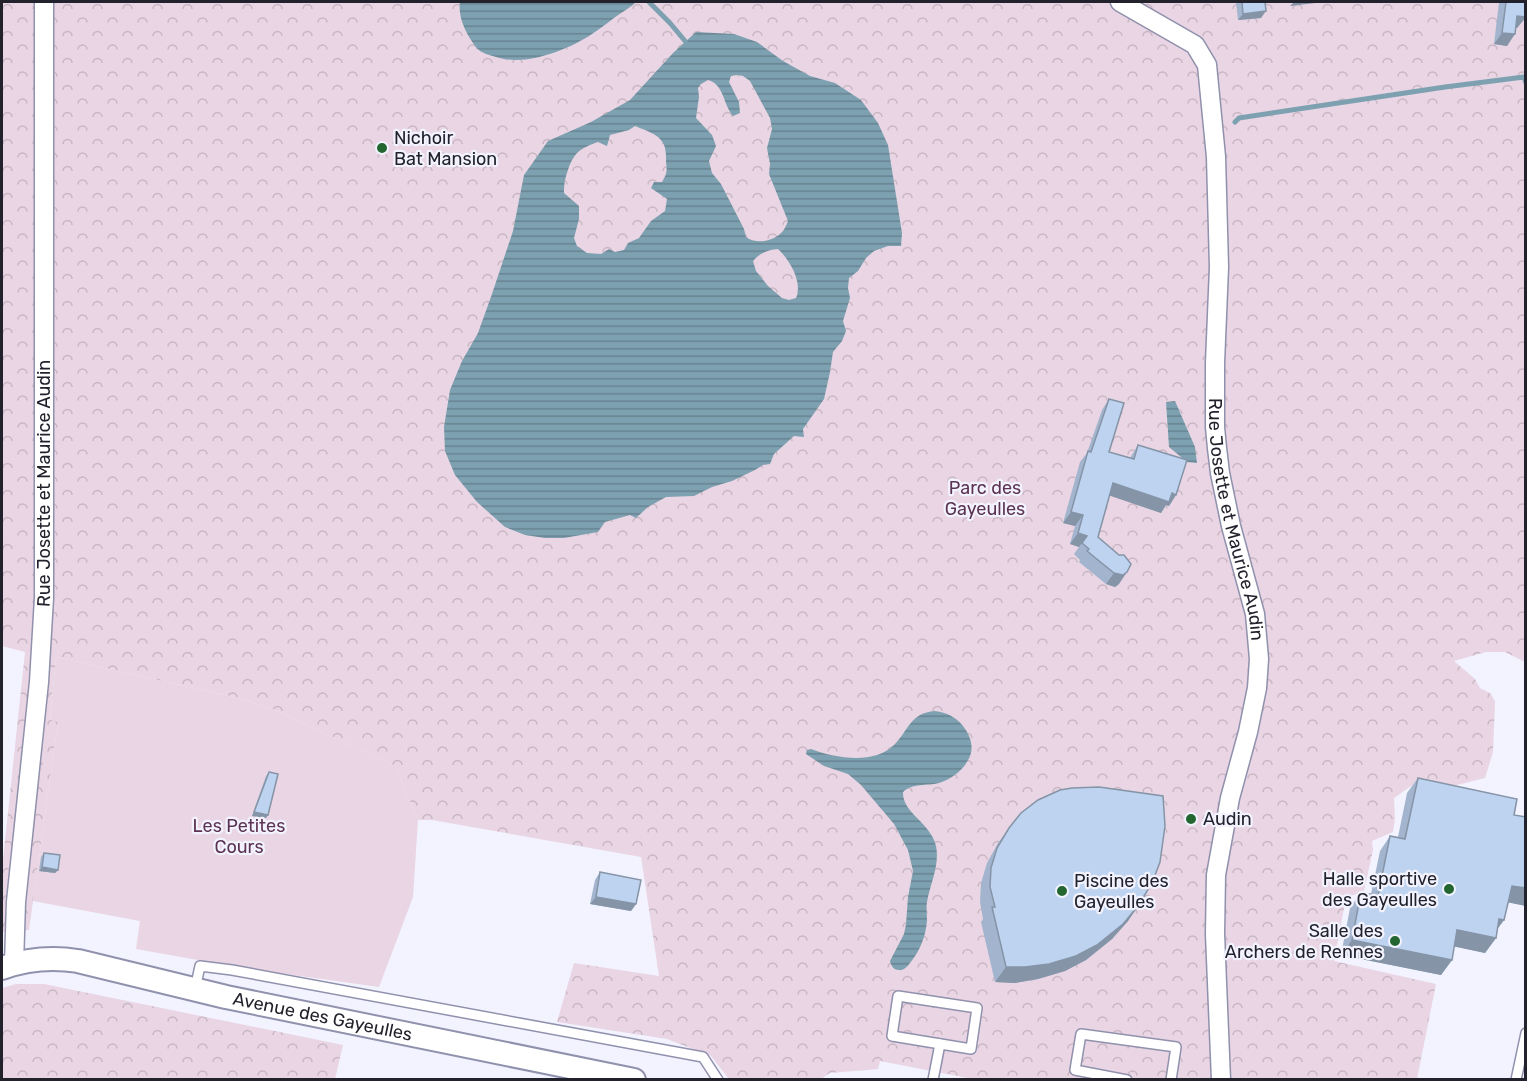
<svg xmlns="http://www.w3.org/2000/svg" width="1527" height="1081" viewBox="0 0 1527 1081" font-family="Rubik,sans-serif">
	<defs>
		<pattern id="forest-crowns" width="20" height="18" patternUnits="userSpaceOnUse" patternTransform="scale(1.5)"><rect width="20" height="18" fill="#e9d5e3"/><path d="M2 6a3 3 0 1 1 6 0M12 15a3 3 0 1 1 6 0" fill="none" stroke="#c8b7c3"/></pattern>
		<pattern id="water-rules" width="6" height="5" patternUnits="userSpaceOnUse" patternTransform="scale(1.5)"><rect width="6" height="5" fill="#7ea1b1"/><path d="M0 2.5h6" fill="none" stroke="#678390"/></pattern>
	</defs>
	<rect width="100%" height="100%" fill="#f2f3ff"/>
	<g fill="url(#forest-crowns)">
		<polygon points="2,2 1525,2 1525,662 1505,652 1486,652 1454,661 1475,679 1480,688 1490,693 1495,701 1493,752 1485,778 1437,790 1411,786 1394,798 1395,818 1393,832 1372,841 1373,850 1364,891 1346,898 1334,961 1436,984 1417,1079 978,1080 880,1061 878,1069 830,1073 821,1079 729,1079 711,1056 667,1039 557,1022 574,963 659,976 641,857 432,820 418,820 395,766 275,710 238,698 56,657 50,719 58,722 29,930 2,932 2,869 25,652 2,646"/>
		<polygon points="16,984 44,984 343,1045 335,1079 2,1079 2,988"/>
	</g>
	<polygon fill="#e9d5e3" points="56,657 238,698 275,710 395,766 418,820 413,897 379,987 237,967 136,949 140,921 33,901 58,722 50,720"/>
	<g fill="url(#water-rules)" fill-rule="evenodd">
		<path d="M460 2H636C630 8 622 12 614 18 607 23 600 29 592 34 568 50 525 67 496 57 483 53 479 53 471 40 464 29 458 15 460 2Z"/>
		<path d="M696 32 734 34 757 42 783 61 810 76 835 83 861 100 878 123 888 145 902 233 901 246H888L874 251 866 258 858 271 849 278 848 288 850 298 843 321 846 331 842 341 833 352 830 372 824 399 803 429 804 437 794 436 774 454 770 464 763 465 755 470 732 481 712 487 694 496 666 497 648 507 636 518 630 515 605 522 598 532 564 538H545L525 535 505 527 477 502 455 475 445 451 444 427 450 390 462 361 478 333 492 294 513 231 524 175 548 141 591 122 630 100 673 53ZM737 75 743 76 750 81 770 118 772 129 767 148 770 164 769 174 788 221C786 226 784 231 780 234 771 242 755 244 746 237L744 229 721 184 712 173 709 161 716 146 712 135 696 118 699 97 698 88 701 84 708 80C724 84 723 104 733 116L740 113 739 102 729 82 731 76ZM635 126C652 133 667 136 666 158 666 170 669 170 662 182H654L651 188 667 199 665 211 651 221 639 238 628 243 624 250 615 252 609 249 601 254 587 253 577 246 574 238 579 219V206L564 193C564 184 565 178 568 170 574 152 581 148 598 142L607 146 610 135 629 130ZM778 249C790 260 803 283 796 298L789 300 782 298 768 286 756 271 753 261C760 253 767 250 778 249Z"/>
		<polygon points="1175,401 1195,447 1197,463 1187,462 1169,447 1166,402"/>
		<path d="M935 711C947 713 955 716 963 726 970 735 974 746 970 756 965 769 952 779 939 783 927 786 912 783 903 792 902 813 931 823 936 846 940 865 930 884 927 902 926 908 927 914 927 920 926 936 920 951 910 963 907 967 903 971 899 970 893 970 891 965 890 961L904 934 906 924 908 897 913 871 908 850 894 824 861 785 848 774 824 766 806 754 807 750 811 749C835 758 874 765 894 745 909 730 910 713 935 711Z"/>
	</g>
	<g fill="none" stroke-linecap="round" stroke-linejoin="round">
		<g stroke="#7ea1b1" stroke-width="5">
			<polyline points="649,2 670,23 685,41"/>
			<polyline points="1235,122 1239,118 1445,87 1524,77 1526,83"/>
		</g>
		<g stroke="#9091ad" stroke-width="12">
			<g id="service">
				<polyline points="195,989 200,966 232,970 703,1057 718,1080"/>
				<polygon points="898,996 977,1008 971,1049 892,1036"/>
				<polyline points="933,1080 940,1044"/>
				<polyline points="1127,1080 1075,1070 1081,1034 1176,1047 1171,1080"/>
				<polyline points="1516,1080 1526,1033"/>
			</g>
		</g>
		<g stroke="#9091ad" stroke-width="21">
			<g id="minor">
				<path id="s1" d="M1120 2 1195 45 1207 65 1216 157 1219 267 1215 363V427L1217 448 1220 473 1231 526 1255 614 1259 659 1257 688 1248 732 1230 798 1216 875 1215 934 1221 1080"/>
				<path id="s2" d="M14 964 16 902 39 682 44 598V2"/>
			</g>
		</g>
		<g stroke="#9091ad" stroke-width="26">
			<g id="tertiary">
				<path id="s3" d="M2 968C27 959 52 957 78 961L226 997 634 1080"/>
			</g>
		</g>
		<use href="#service" stroke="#fff" stroke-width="9"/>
		<use href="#minor" stroke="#fff" stroke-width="18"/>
		<use href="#tertiary" stroke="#fff" stroke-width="22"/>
	</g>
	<g fill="#a3b5ce">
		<polygon points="1236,2 1265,2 1261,18 1238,20"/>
		<polygon points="1499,2 1526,2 1526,17 1517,28 1516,28 1507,46 1494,44"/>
		<polygon points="1109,399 1109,452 1130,458 1138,445 1176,495 1169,506 1166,505 1161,513 1109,495 1098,537 1119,584 1115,587 1106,584 1079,562 1080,560 1074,554 1079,547 1070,544 1075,526 1063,523 1080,462 1087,453 1102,410"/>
		<polygon points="269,772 266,818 252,816 266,776"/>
		<polygon points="1418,778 1514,815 1526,817 1526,906 1508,902 1504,920 1497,929 1496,938 1485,953 1454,946 1452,960 1441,975 1341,955 1350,908 1361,892 1371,894 1380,851 1390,836 1398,837 1407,793"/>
		<polygon points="1009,828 1138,906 1128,921 1112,939 1086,960 1065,971 1038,979 1015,983 995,982 981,922 983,919 980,902 981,883 987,863 998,843"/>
		<polygon points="44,853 58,870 55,873 39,871 41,857"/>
		<polygon points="600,872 636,904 631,911 590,904 595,880"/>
	</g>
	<g fill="#8594a7">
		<polygon points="1294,2 1325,2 1324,2 1290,6"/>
		<polygon points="1266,11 1261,18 1238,20 1243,14"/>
		<polygon points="1517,16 1526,17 1517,28 1509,27"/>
		<polygon points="1502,33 1515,34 1507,46 1494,44"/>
		<polygon points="1113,483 1172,493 1176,495 1169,506 1166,505 1161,513 1105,494"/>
		<polygon points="1071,512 1083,515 1075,526 1063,523"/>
		<polygon points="1078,533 1087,536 1079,547 1070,544"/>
		<polygon points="1127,572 1119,584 1115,587 1106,584 1114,573"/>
		<polygon points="254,812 268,815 266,818 252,816"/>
		<polygon points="42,867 58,870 55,873 39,871"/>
		<polygon points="1512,886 1526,888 1526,906 1501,901"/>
		<polygon points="596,897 636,904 631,911 590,904"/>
		<polygon points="1138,906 1128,921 1112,939 1086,960 1065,971 1038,979 1015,983 995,982 1006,967"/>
		<polygon points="1499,919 1504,920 1493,935"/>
		<polygon points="1457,930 1496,938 1485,953 1447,945"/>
		<polygon points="1352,940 1452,960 1441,975 1341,955"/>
	</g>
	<g fill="#bed3ef" stroke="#8594a7" stroke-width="1.5">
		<polygon points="1242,2 1265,2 1266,11 1243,14"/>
		<polygon points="1506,2 1526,2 1526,17 1517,16 1515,34 1502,33"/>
		<polygon points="1109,399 1124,403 1109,452 1134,459 1138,445 1187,460 1176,495 1172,493 1169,502 1113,483 1098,537 1119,555 1124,555 1131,564 1127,572 1123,575 1114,573 1087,551 1089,549 1082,543 1087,536 1078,533 1083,515 1071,512 1088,451 1091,452"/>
		<polygon points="269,772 278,774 268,815 254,812"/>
		<polygon points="1418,778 1517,799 1514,815 1526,817 1526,888 1512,886 1504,920 1499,919 1496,938 1457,930 1452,960 1352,940 1361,892 1378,896 1390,836 1405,839"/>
		<polygon points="1099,787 1163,796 1165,826 1160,862 1152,883 1138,906 1123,924 1097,945 1076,956 1049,964 1025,967 1006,967 992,907 995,907 990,887 991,868 997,848 1009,828 1021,813 1038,800 1060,790 1072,788"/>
		<polygon points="44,853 60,855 58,870 42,867"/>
		<polygon points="600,872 641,880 636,904 596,897"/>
	</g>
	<g fill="#236630" stroke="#f2f3ff" stroke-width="2">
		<circle cx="382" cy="148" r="6"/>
		<circle cx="1191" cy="819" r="6"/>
		<circle cx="1449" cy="889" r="6"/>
		<circle cx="1062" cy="891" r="6"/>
		<circle cx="1395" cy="941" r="6"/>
	</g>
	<g text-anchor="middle" stroke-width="4.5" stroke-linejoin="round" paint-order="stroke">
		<g font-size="18" fill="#22222d" stroke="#f2f3ff" text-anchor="start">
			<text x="394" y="144">Nichoir<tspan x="394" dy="21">Bat Mansion</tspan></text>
			<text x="1203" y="825">Audin</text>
			<text x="1437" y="885" text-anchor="end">Halle sportive<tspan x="1437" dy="21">des Gayeulles</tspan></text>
			<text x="1074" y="887">Piscine des<tspan x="1074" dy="21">Gayeulles</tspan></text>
			<text x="1383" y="937" text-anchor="end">Salle des<tspan x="1383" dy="21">Archers de Rennes</tspan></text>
		</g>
		<g font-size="18" fill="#22222d" stroke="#f2f3ff">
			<text dy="6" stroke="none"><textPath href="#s2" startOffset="482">Rue Josette et Maurice Audin</textPath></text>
			<text dy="6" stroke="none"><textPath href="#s1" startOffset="567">Rue Josette et Maurice Audin</textPath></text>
			<text dy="6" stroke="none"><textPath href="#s3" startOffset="328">Avenue des Gayeulles</textPath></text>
		</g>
		<g font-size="18" fill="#5c3352" stroke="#f2f3ff">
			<text x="985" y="494">Parc des<tspan x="985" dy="21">Gayeulles</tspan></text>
			<text x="239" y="832">Les Petites<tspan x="239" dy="21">Cours</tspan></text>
		</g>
	</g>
	<rect width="1527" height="1081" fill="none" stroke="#22222d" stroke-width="6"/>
</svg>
